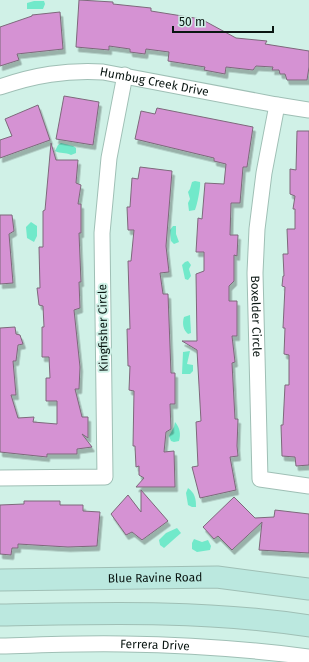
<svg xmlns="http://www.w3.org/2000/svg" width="309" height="662" viewBox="0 0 309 662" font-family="'Fira Sans',sans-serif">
	<defs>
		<filter id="shadow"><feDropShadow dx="2.5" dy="4.5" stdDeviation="0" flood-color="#0004"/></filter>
	</defs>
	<rect width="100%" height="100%" fill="#d0f1e7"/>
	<g fill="#71e9ca">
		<polygon points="34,1 44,1 45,4 43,9 27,9 27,3"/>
		<path d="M61 143 73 146 76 148V153L71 155C65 152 61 154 55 151L58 145Z"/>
		<path d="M195 181 200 182C201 186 197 206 195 210L189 211 188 203 190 199 188 192 190 189 192 182Z"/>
		<polygon points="31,222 37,226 37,236 34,242 27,238 26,227"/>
		<polygon points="173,226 176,226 176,234 179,242 174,244 171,241 170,230"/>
		<polygon points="188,261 191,265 189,269 191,276 188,280 185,279 182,265 185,262"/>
		<path d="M190 315 191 333 188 334C183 330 182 323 184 317Z"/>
		<polygon points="190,351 187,364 193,365 193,371 190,374 182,374 183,352"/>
		<path d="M175 422C180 428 181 434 179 441L174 442 171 441 169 436 174 427Z"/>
		<path d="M188 488C195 493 196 499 196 507H192L188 505 186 493Z"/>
		<polygon points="177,528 181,533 164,548 160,545 159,540 166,533"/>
		<polygon points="194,539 202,542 208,540 211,546 210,550 197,552 192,549 192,543"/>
	</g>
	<g fill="#d592d3" stroke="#7d697b" filter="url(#shadow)">
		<polygon points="79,0 113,2 113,4 151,8 151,11 201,19 236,38 267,41 265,44 309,51 309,67 307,80 287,80 285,74 280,74 279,70 272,70 273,67 256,66 253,70 226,67 225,74 204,70 205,67 168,61 169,52 146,49 145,54 130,52 130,49 109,46 109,50 76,47"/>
		<polygon points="60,12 63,49 17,54 19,60 0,66 0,27 32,16 32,15"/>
		<polygon points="64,96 99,102 93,145 56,139"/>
		<polygon points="38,105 50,140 0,158 0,140 12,136 5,119"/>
		<polygon points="157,108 253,127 247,167 243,167 240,203 231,203 230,235 238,235 237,256 234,255 234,281 229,286 229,301 237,301 237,336 232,336 235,362 232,363 235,419 238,419 237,446 238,456 230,457 236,490 200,498 192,467 198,466 196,422 201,421 197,350 182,341 197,341 196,274 204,271 204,252 196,252 198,218 202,219 205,183 224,184 226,164 214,161 214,158 135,139 141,111 155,114"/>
		<polygon points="297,131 309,131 309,465 296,466 295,457 282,456 281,425 283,425 285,385 289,385 289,355 284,354 285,328 283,328 285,287 282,286 283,276 284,276 283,254 288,254 287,229 295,229 295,209 293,209 295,196 290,194 290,169 296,170"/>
		<polygon points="51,143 56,160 78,160 76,183 81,185 78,204 81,204 81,233 79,233 81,282 79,282 80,308 74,310 80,367 79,389 75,389 82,417 88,417 88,438 82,434 92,447 77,449 77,454 47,454 47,457 0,452 0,328 15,327 16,334 20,335 23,344 18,345 16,361 13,361 16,395 11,395 18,418 34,417 33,422 57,424 57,401 46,401 46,378 50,378 49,357 42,357 42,327 44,327 43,306 39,305 37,288 40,288 39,247 43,247 43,211 45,210"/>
		<polygon points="140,167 172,171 166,246 169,272 160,273 163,294 168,294 171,373 175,373 175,404 170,404 171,429 166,432 164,452 174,451 175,487 136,487 144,478 139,475 139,466 136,467 135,446 133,446 134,391 129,390 130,366 128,366 127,329 130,329 128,261 131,261 134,230 128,230 127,207 130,207 132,178 138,179"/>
		<polygon points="0,215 12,215 14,231 9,234 13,283 0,284"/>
		<polygon points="141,490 168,521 142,540 132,532 126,535 111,514 128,495 141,512"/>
		<polygon points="234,497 255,518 274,517 275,510 309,514 309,553 259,550 262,522 232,550 218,536 214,539 203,527"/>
		<polygon points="24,501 60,501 60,505 83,505 83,511 100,512 97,546 68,547 18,544 18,548 12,548 11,555 0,554 0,505 24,504"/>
	</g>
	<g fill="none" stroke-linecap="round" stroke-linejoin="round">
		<g stroke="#9fbfb5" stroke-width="17">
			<g id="minor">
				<path id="s1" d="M0 87C35 75 65 70 103 72L277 105 309 110"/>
				<path id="s2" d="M277 105 264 173 257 229 255 273 260 479 309 486"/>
				<polyline points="0,478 105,477 102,233 109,158 125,75"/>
				<path id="s3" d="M0 646C41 645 83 643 124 644 186 645 248 649 309 657"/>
			</g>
		</g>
		<g stroke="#9fbfb5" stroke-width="23">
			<g id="secondary">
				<path id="s4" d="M0 580 217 577 309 589"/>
				<path d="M0 615C103 613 207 610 309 626"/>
			</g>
		</g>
		<use href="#minor" stroke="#fff" stroke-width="15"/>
		<use href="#secondary" stroke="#bbe8df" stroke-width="21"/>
	</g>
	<g text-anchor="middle" stroke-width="4" stroke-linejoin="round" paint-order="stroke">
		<g font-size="12" fill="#0a1612" stroke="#d0f1e7">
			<text dy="4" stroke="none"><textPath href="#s1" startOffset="157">Humbug Creek Drive</textPath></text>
			<text dy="4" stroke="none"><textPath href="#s2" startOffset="213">Boxelder Circle</textPath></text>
			<text transform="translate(103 328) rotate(-91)" y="4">Kingfisher Circle</text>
			<text dy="4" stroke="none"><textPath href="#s4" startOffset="155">Blue Ravine Road</textPath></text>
			<text dy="4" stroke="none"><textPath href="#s3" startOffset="155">Ferrera Drive</textPath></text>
		</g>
	</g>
	<path d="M173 26v6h100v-6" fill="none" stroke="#0a1612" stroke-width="2"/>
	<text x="179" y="26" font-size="12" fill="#0a1612" stroke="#d0f1e7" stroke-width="3" paint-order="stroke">50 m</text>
</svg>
